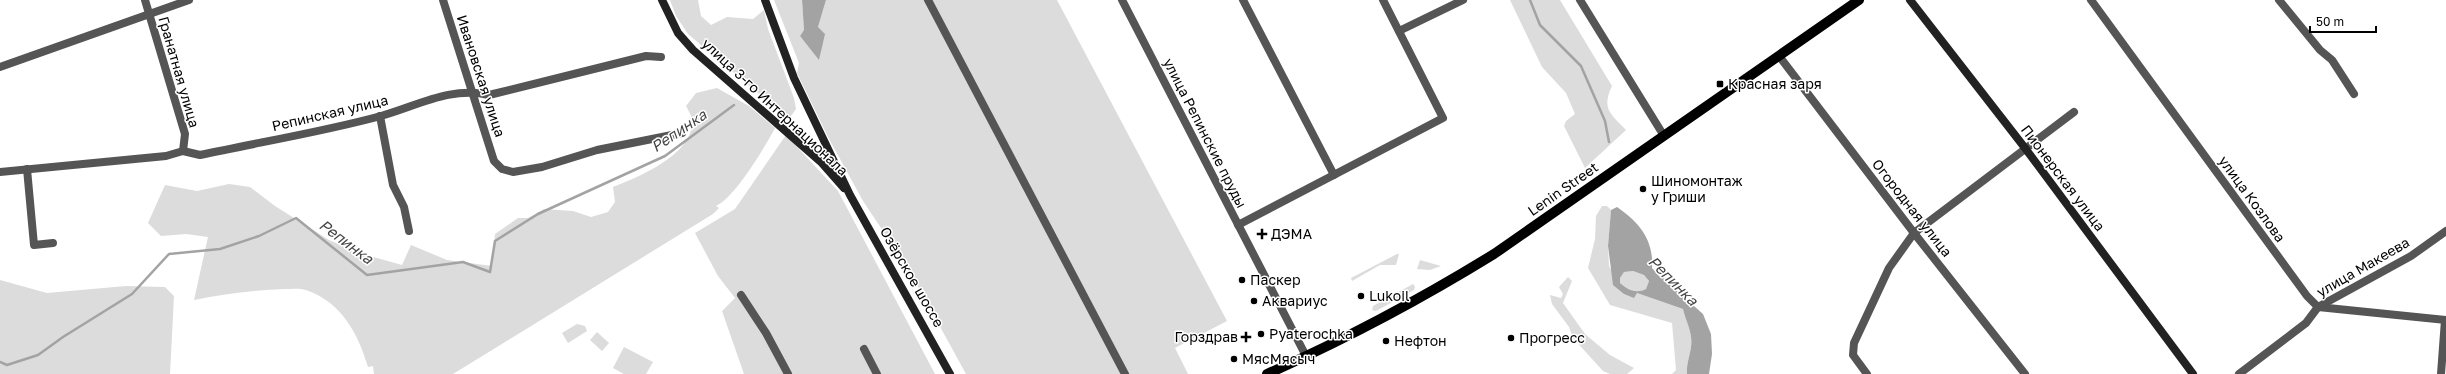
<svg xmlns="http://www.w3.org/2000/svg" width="2446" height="374" viewBox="0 0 2446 374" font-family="'Golos Text',sans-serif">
	<rect width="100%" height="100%" fill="#fff"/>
	<g fill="#dcdcdc">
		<polygon points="670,0 698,0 701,16 711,25 727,17 753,19 764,10 768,29 794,98 796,109 791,116 786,117 688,34 676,16"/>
		<polygon points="774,0 802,0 804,30 800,36 819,59 821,50 818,27 826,0 1057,0 1227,321 1175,348 1188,374 966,374 909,270 863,201 828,137 797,73 799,63"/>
		<path d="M1510 0H1560L1612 86C1601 109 1611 114 1626 130L1585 168 1564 126 1566 121 1575 114 1566 93 1542 67Z"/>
		<path d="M717 88 749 106 775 128C765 147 734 199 716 206L719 208 713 214 453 374H374L373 366 368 367C358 333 341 302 306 290 300 288 291 289 285 289 254 290 225 294 194 300L208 237 186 234 161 236 148 223 165 185 197 191 229 184 250 187 275 206 329 240 359 253 402 265 411 245 447 260 492 266 495 234 518 218H528L544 209 573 211 591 217 608 212 615 202 613 187C637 178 695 154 692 120 692 116 688 110 686 106L696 93Z"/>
		<polygon points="786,135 838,191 935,374 744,374 722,311 735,298 718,276 695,233 735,209"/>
		<path d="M1602 206H1607L1611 210 1608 246 1609 266 1624 294 1634 297 1637 293 1683 309C1685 318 1690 328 1691 337 1693 350 1686 361 1687 374H1672L1676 370 1672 323 1610 305 1588 268 1595 239 1596 216Z"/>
		<polygon points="1397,254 1399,254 1396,265 1380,265 1352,281 1351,278"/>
		<polygon points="1420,260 1441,266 1430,270 1417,269"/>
		<path d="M1633 271 1644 275 1649 281 1646 289C1636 294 1628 290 1620 283V278L1624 272Z"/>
		<polygon points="1568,277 1572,281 1563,303 1585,334 1610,355 1634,368 1627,374 1610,374 1603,371 1573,338 1569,327 1552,304 1550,295 1561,298 1563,294 1559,287"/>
		<polygon points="0,280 47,293 126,286 165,287 174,296 170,374 0,374"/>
		<polygon points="1413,284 1415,287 1414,290 1376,311 1372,310 1373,306"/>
		<polygon points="577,324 585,326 587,331 568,343 562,333"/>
		<polygon points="597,332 609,343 602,351 590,340"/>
		<polygon points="624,347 653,362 646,374 624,374 613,368"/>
	</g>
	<g fill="#a3a3a3" fill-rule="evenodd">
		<polygon points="802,0 826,0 818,27 825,34 819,60 800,36 804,30"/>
		<path d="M1617 207C1639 222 1654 240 1652 268L1659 276 1669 281 1677 291 1703 314 1711 334 1712 354 1709 374H1687C1686 361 1693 350 1691 337 1690 328 1685 318 1683 309L1637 293 1634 298 1624 294 1613 285 1608 246 1611 210ZM1633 271 1644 275 1649 281 1646 289C1636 294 1628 290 1620 283V278L1624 272Z"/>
	</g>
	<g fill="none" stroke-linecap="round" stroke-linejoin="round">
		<g stroke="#a3a3a3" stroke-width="2.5">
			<polyline points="1530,0 1540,25 1581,66 1605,121 1609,142"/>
			<polyline points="0,362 7,365 38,355 63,337 132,294 169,254 220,249 259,236 296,218 367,275 463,262 490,272 495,241 538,214 665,156 734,105"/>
		</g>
		<g stroke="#555" stroke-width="8">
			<polyline points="145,0 185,134 183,151"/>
			<polyline points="443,0 494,161 502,169 513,172 542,167 597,150 682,133"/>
			<polyline points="928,0 1125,374"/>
			<polyline points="1122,0 1306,356"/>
			<polyline points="1243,0 1334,175"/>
			<polyline points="1580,0 1664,136"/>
			<polyline points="2091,0 2307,296 2318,307 2446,320"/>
			<polyline points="2279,0 2320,50 2332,60 2354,94"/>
			<polyline points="1399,31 1463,0"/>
			<polyline points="1779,56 1914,233 2025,374"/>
			<polyline points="0,67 189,0"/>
			<polyline points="380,116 393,185 404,207 409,231"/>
			<polyline points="27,169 34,245 53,243"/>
			<path d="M0 172 166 156 183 151 200 155C260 142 322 132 381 116 417 106 451 86 489 95L646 56 661 57"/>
			<polyline points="1238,225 1443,118 1383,0"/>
			<polyline points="741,295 766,333 788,374"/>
			<polyline points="864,349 877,374"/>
			<polyline points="1867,374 1853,355 1854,343 1889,268 1914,233 2074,112"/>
			<polyline points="2239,374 2306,323 2318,307 2411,256 2446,231"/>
			<polyline points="2441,374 2445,320"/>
		</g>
		<g stroke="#222" stroke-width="8">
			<polyline points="662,0 678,33 693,50 822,163 844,188"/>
			<polyline points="765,0 794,78 850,195 950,374"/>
			<polyline points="1910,0 2025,148 2193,374"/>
		</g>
		<path stroke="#000" stroke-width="10" d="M1267 374C1346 339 1421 299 1494 254L1859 0"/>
	</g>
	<g fill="#000" stroke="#fff" stroke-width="1.5">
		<rect x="1716" y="80" width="8" height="8" rx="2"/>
		<circle cx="1643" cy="189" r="4"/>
		<path d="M1260 228h4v4h4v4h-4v4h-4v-4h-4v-4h4z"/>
		<circle cx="1242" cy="280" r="4"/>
		<circle cx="1361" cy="296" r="4"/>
		<circle cx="1254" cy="301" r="4"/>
		<circle cx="1261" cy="334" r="4"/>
		<path d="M1244 331h4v4h4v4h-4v4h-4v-4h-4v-4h4z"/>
		<circle cx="1511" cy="338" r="4"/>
		<circle cx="1386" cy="341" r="4"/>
		<circle cx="1234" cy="359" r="4"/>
	</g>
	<g text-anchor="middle" stroke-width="3" stroke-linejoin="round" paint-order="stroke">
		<g font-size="14" fill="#000" stroke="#fff">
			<text transform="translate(179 72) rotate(74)" y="5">Гранатная улица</text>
			<text transform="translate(481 76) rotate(72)" y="5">Ивановская улица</text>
			<text transform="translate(775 107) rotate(43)" y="5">улица 3-го Интернационала</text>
			<text transform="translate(330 113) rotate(-13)" y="5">Репинская улица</text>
			<text transform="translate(1205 133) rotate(63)" y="5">улица Репинские пруды</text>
			<text transform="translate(2063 178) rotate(53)" y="5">Пионерская улица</text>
			<text transform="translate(1563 189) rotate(-35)" y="5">Lenin Street</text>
			<text transform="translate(2252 199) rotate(54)" y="5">улица Козлова</text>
			<text transform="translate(1912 208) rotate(52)" y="5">Огородная улица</text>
			<text transform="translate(2363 267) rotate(-30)" y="5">улица Макеева</text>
			<text transform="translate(912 277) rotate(60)" y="5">Озёрское шоссе</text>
		</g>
		<g font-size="14" fill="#000" stroke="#fff" text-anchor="start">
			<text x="1728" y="89">Красная заря</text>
			<text x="1651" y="186">Шиномонтаж<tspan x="1651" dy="16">у Гриши</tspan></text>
			<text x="1271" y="239">ДЭМА</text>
			<text x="1250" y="285">Паскер</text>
			<text x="1369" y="301">Lukoil</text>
			<text x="1262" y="306">Аквариус</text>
			<text x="1269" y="339">Pyaterochka</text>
			<text x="1238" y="342" text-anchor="end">Горздрав</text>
			<text x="1519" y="343">Прогресс</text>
			<text x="1394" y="346">Нефтон</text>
			<text x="1242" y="364">МясМясыч</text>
		</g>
		<g font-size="15" font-style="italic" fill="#444" stroke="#fff">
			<text transform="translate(679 131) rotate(-34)" y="5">Репинка</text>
			<text transform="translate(346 242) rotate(37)" y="5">Репинка</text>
			<text transform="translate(1673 281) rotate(45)" y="5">Репинка</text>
		</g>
	</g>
	<path d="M2310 26v6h66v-6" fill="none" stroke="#000000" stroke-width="2"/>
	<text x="2316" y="26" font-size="12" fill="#000000" stroke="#ffffff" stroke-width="3" paint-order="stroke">50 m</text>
</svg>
